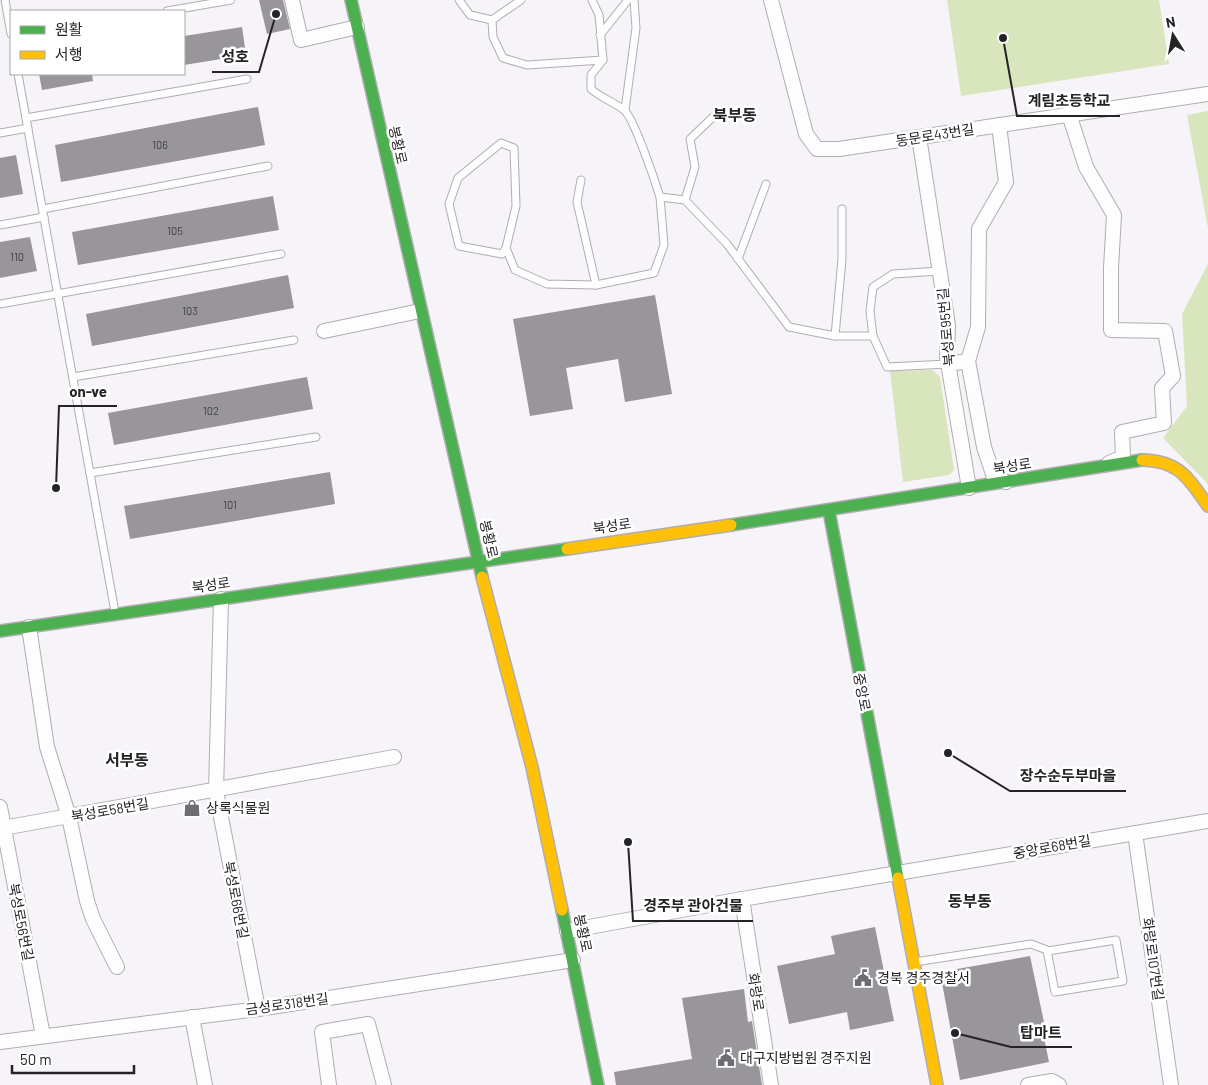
<svg xmlns="http://www.w3.org/2000/svg" width="1208" height="1085" viewBox="0 0 1208 1085" font-family="Barlow,'Noto Sans KR',sans-serif">
	<rect width="100%" height="100%" fill="#f7f4f9"/>
	<g fill="#d9e5bc">
		<polygon points="947,0 1159,0 1169,64 961,96"/>
		<polygon points="1208,111 1208,228 1187,115"/>
		<polygon points="1208,264 1208,484 1163,438 1187,406 1182,314"/>
		<polygon points="933,370 940,377 954,470 949,475 903,482 890,371"/>
	</g>
	<g fill="#98969a">
		<polygon points="259,0 283,0 290,29 267,34"/>
		<polygon points="242,27 246,55 184,65 184,36"/>
		<polygon points="39,74 92,74 93,81 42,90"/>
		<polygon points="258,107 265,145 61,182 55,145"/>
		<polygon points="16,155 23,194 0,198 0,158"/>
		<polygon points="273,196 279,230 78,265 72,232"/>
		<polygon points="30,237 37,271 0,278 0,242"/>
		<polygon points="288,275 294,308 92,346 86,314"/>
		<polygon points="655,295 672,394 625,402 618,359 566,368 573,409 530,416 513,319"/>
		<polygon points="307,377 313,409 114,445 108,413"/>
		<polygon points="330,472 335,504 130,539 124,506"/>
		<polygon points="875,927 894,1021 850,1030 847,1012 789,1024 777,966 835,954 831,936"/>
		<polygon points="1030,956 1044,1022 1041,1023 1049,1062 960,1080 940,972"/>
		<polygon points="744,989 748,1022 752,1021 762,1085 616,1085 614,1072 692,1059 682,998"/>
	</g>
	<g fill="none" stroke-linecap="round" stroke-linejoin="round">
		<g stroke="#b0adb1" stroke-width="9">
			<g id="lane">
				<polyline points="5,0 11,34"/>
				<polyline points="459,0 470,15 492,20"/>
				<polyline points="521,0 492,20 493,37 503,58 527,65 603,60"/>
				<path d="M592 0 599 15 603 60 591 75V89C601 98 614 102 624 110 634 118 655 181 660 197"/>
				<polyline points="167,11 231,0"/>
				<polyline points="600,35 628,0"/>
				<polyline points="18,74 115,612"/>
				<polyline points="625,110 636,28 634,0"/>
				<polyline points="26,118 247,79"/>
				<polyline points="0,133 28,128"/>
				<polyline points="581,180 577,202 596,285"/>
				<polyline points="685,200 695,167 690,139 713,117"/>
				<polyline points="43,209 268,166"/>
				<polyline points="0,225 44,217"/>
				<polyline points="506,248 502,254 459,246 449,204 458,178 501,143 514,148 516,206 506,248 515,270 547,284 596,285 654,273 664,245 660,197 685,200 727,244 789,327 835,336 873,336 887,367 948,364"/>
				<polyline points="738,259 766,184"/>
				<polyline points="0,304 281,254"/>
				<polyline points="835,336 842,259 842,209"/>
				<polyline points="873,336 870,311 873,287 893,274 940,271"/>
				<polyline points="73,377 294,340"/>
				<polyline points="90,473 316,437"/>
				<polyline points="915,962 1031,944 1047,950 1055,992 1123,981 1116,940 1048,951"/>
			</g>
		</g>
		<g stroke="#b0adb1" stroke-width="16">
			<g id="street">
				<polyline points="292,0 301,40 357,27"/>
				<polyline points="771,0 806,134 817,149 839,149 1208,94"/>
				<polyline points="1069,114 1086,167 1114,215 1111,268 1111,330 1165,331 1173,376 1162,388 1164,423 1122,432 1123,457 1109,463"/>
				<polyline points="919,137 948,325 947,357 969,488"/>
				<polyline points="324,331 420,311"/>
				<polyline points="968,361 984,447 994,477 1006,482"/>
				<polyline points="948,364 968,361 978,327 979,229 1006,182 999,125"/>
				<polyline points="221,599 216,791 258,1009"/>
				<polyline points="29,627 47,747 69,817 87,901 93,919 117,967"/>
				<polyline points="0,807 43,1036"/>
				<polyline points="3,828 394,757"/>
				<polyline points="1135,833 1171,1085"/>
				<polyline points="742,899 771,1085"/>
				<polyline points="567,931 742,899 1208,821"/>
				<polyline points="192,1017 205,1085"/>
				<polyline points="0,1042 258,1009 573,960"/>
				<polyline points="329,1085 322,1032 368,1024 384,1085"/>
				<polyline points="1028,1085 1052,1081 1059,1085"/>
			</g>
		</g>
		<g stroke="#b0adb1" stroke-width="14">
			<g id="fast">
				<polyline points="351,0 482,577"/>
				<polyline points="829,511 898,878"/>
				<polyline points="731,525 1142,460"/>
				<polyline points="0,631 567,549"/>
				<polyline points="562,910 598,1085"/>
			</g>
		</g>
		<g stroke="#b0adb1" stroke-width="14">
			<g id="slow">
				<path d="M1142 460C1180 461 1188 478 1208 506"/>
				<polyline points="567,549 731,525"/>
				<polyline points="482,577 532,767 562,910"/>
				<polyline points="898,878 937,1085"/>
			</g>
		</g>
		<use href="#lane" stroke="#fefdfe" stroke-width="7"/>
		<use href="#street" stroke="#fefdfe" stroke-width="14"/>
		<use href="#fast" stroke="#4caf50" stroke-width="11"/>
		<use href="#slow" stroke="#ffc107" stroke-width="11"/>
	</g>
	<defs>
		<g id="shop-bare" transform="scale(1.35)"><path d="M-5-2.5h2.3a2.7 3.5 0 0 1 5.4 0H5L5.5 6h-11ZM-1.5-2.5h3a1.5 2.3 0 0 0-3 0Z" fill="#6e6c70" stroke="#fff" stroke-width="2.5" paint-order="stroke"/></g>
		<g id="civic-bare" transform="scale(1.35)"><path d="M-.6-6.5H3V-4.5H.6V-3L4-1V1h2V6H-6V1h2V-1L-.6-3ZM-1.2 2.5V6h2.4V2.5Z" fill="#6e6c70" stroke="#fff" stroke-width="2.5" paint-order="stroke"/></g>
	</defs>
	<g fill-rule="evenodd">
		<use href="#shop-bare" x="192" y="808"/>
		<use href="#civic-bare" x="863" y="978"/>
		<use href="#civic-bare" x="726" y="1058"/>
	</g>
	<g text-anchor="middle" stroke-width="5" stroke-linejoin="round" paint-order="stroke">
		<g font-size="11" fill="#424043">
			<text x="160" y="149">106</text>
			<text x="175" y="235">105</text>
			<text x="17" y="261">110</text>
			<text x="190" y="315">103</text>
			<text x="211" y="415">102</text>
			<text x="230" y="509">101</text>
		</g>
		<g font-size="14" fill="#252326" stroke="#fff">
			<text transform="translate(935 135) rotate(-9)" y="5">동문로43번길</text>
			<text transform="translate(398 145) rotate(77)" y="5">봉황로</text>
			<text transform="translate(946 327) rotate(-95)" y="5">북성로95번길</text>
			<text transform="translate(1012 466) rotate(-9)" y="5">북성로</text>
			<text transform="translate(612 526) rotate(-8)" y="5">북성로</text>
			<text transform="translate(489 539) rotate(77)" y="5">봉황로</text>
			<text transform="translate(211 585) rotate(-8)" y="5">북성로</text>
			<text transform="translate(862 692) rotate(79)" y="5">중앙로</text>
			<text transform="translate(110 810) rotate(-10)" y="5">북성로58번길</text>
			<text transform="translate(1052 847) rotate(-10)" y="5">중앙로68번길</text>
			<text transform="translate(236 900) rotate(79)" y="5">북성로66번길</text>
			<text transform="translate(21 922) rotate(79)" y="5">북성로56번길</text>
			<text transform="translate(583 933) rotate(78)" y="5">봉황로</text>
			<text transform="translate(1153 959) rotate(82)" y="5">화랑로107번길</text>
			<text transform="translate(756 992) rotate(81)" y="5">화랑로</text>
			<text transform="translate(287 1004) rotate(-8)" y="5">금성로318번길</text>
		</g>
		<g font-size="14" fill="#252326" stroke="#fff" text-anchor="start">
			<text x="206" y="813">상록식물원</text>
			<text x="877" y="983">경북 경주경찰서</text>
			<text x="740" y="1063">대구지방법원 경주지원</text>
		</g>
		<g font-size="16" font-weight="bold" fill="#252326" stroke="#fff">
			<text x="735" y="121">북부동</text>
			<text x="127" y="766">서부동</text>
			<text x="970" y="907">동부동</text>
		</g>
	</g>
	<path fill="none" stroke="#252326" stroke-width="2" d="M276 14L259 72H212M1003 38L1017 116H1120M56 488L59 406H117M948 753L1010 791H1126M628 842L633 921H753M955 1033L1011 1047H1072"/>
	<g fill="#252326" stroke="#fff" stroke-width="2">
		<circle cx="276" cy="14" r="5"/>
		<circle cx="1003" cy="38" r="5"/>
		<circle cx="56" cy="488" r="5"/>
		<circle cx="948" cy="753" r="5"/>
		<circle cx="628" cy="842" r="5"/>
		<circle cx="955" cy="1033" r="5"/>
	</g>
	<g font-size="15" text-anchor="middle" font-weight="bold" fill="#252326" stroke="#fff" stroke-width="5" stroke-linejoin="round" paint-order="stroke">
		<text x="235" y="62">성호</text>
		<text x="1069" y="106">계림초등학교</text>
		<text x="88" y="397">on-ve</text>
		<text x="1068" y="781">장수순두부마을</text>
		<text x="693" y="911">경주부 관아건물</text>
		<text x="1041" y="1038">탑마트</text>
	</g>
	<rect x="10" y="10" width="175" height="65" fill="#ffffff" stroke="#a8a7a8"/>
	<rect x="20" y="26" width="25" height="8" fill="#4caf50" stroke="#a8a7a8"/>
	<text x="55" y="35" font-size="15" fill="#252326">원활</text>
	<rect x="20" y="51" width="25" height="8" fill="#ffc107" stroke="#a8a7a8"/>
	<text x="55" y="60" font-size="15" fill="#252326">서행</text>
	<g transform="translate(1173 35) rotate(349)" stroke="#ffffff" stroke-width="4" paint-order="stroke">
	<path d="M0-4L9 19L0 12L-9 19Z" fill="#252326"/>
	<text y="-8" font-size="14" font-weight="bold" text-anchor="middle" fill="#252326">N</text>
	</g>
	<path d="M12 1065v8h122v-8" fill="none" stroke="#252326" stroke-width="2.5"/>
	<text x="20" y="1065" font-size="15" fill="#252326" stroke="#ffffff" stroke-width="4" paint-order="stroke">50 m</text>
</svg>
